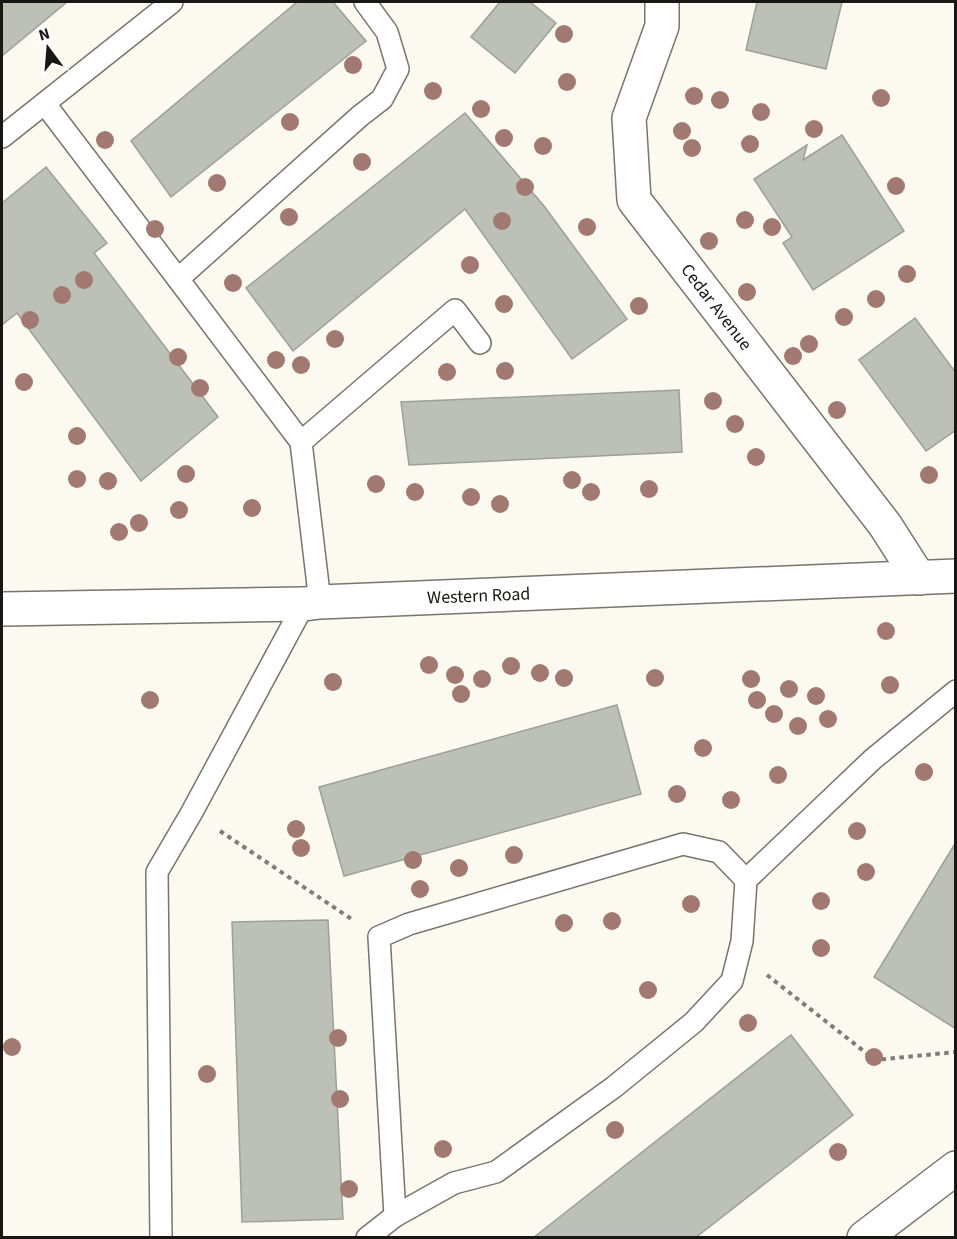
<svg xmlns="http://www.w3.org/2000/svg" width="957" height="1239" viewBox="0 0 957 1239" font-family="'Source Sans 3',sans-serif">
	<rect width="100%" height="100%" fill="#fbf9f0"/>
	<g fill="#bcc0b7" stroke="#9ca098" stroke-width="1.5">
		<polygon points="2,2 67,2 2,56"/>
		<polygon points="297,2 333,2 366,41 171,197 131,141"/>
		<polygon points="500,2 530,2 556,23 515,73 471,37"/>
		<polygon points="757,2 842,2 826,69 746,50"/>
		<polygon points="465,113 544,206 627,319 572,359 465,209 293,351 246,288"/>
		<polygon points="842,135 904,231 813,290 783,243 792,237 754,179 807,145 803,160"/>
		<polygon points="46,167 107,243 94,253 218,417 141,481 17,313 2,325 2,203"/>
		<polygon points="915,318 956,373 956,430 926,451 859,360"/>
		<polygon points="679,390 682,452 409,465 401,402"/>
		<polygon points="617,705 641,794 344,876 319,787"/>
		<polygon points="956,842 956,1029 874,977"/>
		<polygon points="328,920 343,1219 242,1222 232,922"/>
		<polygon points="791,1035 853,1115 695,1238 533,1238"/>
	</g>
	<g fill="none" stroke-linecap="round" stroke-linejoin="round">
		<g stroke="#77756d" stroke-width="24">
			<g id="lane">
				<polyline points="45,104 178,279 360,116 382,99 398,69 387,32 365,2"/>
				<polyline points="2,137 172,2"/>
				<polyline points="178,279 301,442 320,602"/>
				<polyline points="301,442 455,310 480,343"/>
				<polyline points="395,1216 379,937 409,924 683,844 719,852 746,880"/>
				<polyline points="161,1238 157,872 192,812 304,604"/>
				<polyline points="367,1238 395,1216 454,1183 496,1172 614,1087 694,1022 732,981 742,941 746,880 873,759 956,691"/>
			</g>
		</g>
		<g stroke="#77756d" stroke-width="36">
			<g id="street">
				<path id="s1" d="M662 2V26L629 118 634 200 885 525 919 578"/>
				<polyline points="864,1238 956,1168"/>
			</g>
		</g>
		<g stroke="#77756d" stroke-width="36">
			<g id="secondary">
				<path id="s2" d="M2 609 304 604 320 602 956 576"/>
			</g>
		</g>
		<g stroke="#7f7d78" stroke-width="4" stroke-dasharray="4.5 4.5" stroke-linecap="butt">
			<polyline points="220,831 353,920"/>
			<polyline points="767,975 875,1060 956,1052"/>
		</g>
		<use href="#lane" stroke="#fff" stroke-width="21"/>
		<use href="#street" stroke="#fff" stroke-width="33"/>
		<use href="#secondary" stroke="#fff" stroke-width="33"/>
	</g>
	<g fill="#a27970">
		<circle cx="564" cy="34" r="9"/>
		<circle cx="353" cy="65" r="9"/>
		<circle cx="567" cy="82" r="9"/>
		<circle cx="433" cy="91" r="9"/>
		<circle cx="694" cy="96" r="9"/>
		<circle cx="881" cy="98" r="9"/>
		<circle cx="720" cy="100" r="9"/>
		<circle cx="481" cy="109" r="9"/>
		<circle cx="761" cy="112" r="9"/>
		<circle cx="290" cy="122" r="9"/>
		<circle cx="814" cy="129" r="9"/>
		<circle cx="682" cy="131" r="9"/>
		<circle cx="504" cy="138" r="9"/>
		<circle cx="105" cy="140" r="9"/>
		<circle cx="750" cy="144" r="9"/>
		<circle cx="543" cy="146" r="9"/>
		<circle cx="692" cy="148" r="9"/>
		<circle cx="362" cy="162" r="9"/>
		<circle cx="217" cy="183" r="9"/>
		<circle cx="896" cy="186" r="9"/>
		<circle cx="525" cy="187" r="9"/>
		<circle cx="289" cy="217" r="9"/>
		<circle cx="745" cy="220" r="9"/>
		<circle cx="502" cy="221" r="9"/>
		<circle cx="587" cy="227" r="9"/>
		<circle cx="772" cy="227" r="9"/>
		<circle cx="155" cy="229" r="9"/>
		<circle cx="709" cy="241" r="9"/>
		<circle cx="470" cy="265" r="9"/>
		<circle cx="907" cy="274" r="9"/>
		<circle cx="84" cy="280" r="9"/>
		<circle cx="233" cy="283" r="9"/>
		<circle cx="747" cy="292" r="9"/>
		<circle cx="62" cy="295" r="9"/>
		<circle cx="876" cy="299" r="9"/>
		<circle cx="504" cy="304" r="9"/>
		<circle cx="639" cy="306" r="9"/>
		<circle cx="844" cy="317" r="9"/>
		<circle cx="30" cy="320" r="9"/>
		<circle cx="335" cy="339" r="9"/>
		<circle cx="809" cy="344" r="9"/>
		<circle cx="793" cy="356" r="9"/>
		<circle cx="178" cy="357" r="9"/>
		<circle cx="276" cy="360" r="9"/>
		<circle cx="301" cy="365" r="9"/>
		<circle cx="505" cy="371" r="9"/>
		<circle cx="447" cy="372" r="9"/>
		<circle cx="24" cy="382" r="9"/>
		<circle cx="200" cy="388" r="9"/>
		<circle cx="713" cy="401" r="9"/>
		<circle cx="837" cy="410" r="9"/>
		<circle cx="735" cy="424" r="9"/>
		<circle cx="77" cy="436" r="9"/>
		<circle cx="756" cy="457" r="9"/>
		<circle cx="186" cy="474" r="9"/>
		<circle cx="929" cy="475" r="9"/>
		<circle cx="77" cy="479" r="9"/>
		<circle cx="572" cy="480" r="9"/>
		<circle cx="108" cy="481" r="9"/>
		<circle cx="376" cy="484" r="9"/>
		<circle cx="649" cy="489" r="9"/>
		<circle cx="415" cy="492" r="9"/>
		<circle cx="591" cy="492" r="9"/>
		<circle cx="471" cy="497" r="9"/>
		<circle cx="500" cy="504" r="9"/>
		<circle cx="252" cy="508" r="9"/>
		<circle cx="179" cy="510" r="9"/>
		<circle cx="139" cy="523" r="9"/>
		<circle cx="119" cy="532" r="9"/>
		<circle cx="886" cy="631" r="9"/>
		<circle cx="429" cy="665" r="9"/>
		<circle cx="511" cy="666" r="9"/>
		<circle cx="540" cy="673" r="9"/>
		<circle cx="455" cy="675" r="9"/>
		<circle cx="564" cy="678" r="9"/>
		<circle cx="655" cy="678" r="9"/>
		<circle cx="482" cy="679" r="9"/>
		<circle cx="751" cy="679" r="9"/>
		<circle cx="333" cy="682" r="9"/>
		<circle cx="890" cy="685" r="9"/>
		<circle cx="789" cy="689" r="9"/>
		<circle cx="461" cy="694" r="9"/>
		<circle cx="816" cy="696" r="9"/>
		<circle cx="150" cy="700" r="9"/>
		<circle cx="757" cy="700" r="9"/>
		<circle cx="774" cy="714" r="9"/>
		<circle cx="828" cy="719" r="9"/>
		<circle cx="798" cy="726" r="9"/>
		<circle cx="703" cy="748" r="9"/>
		<circle cx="924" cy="772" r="9"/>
		<circle cx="778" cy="775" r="9"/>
		<circle cx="677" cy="794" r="9"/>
		<circle cx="731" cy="800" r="9"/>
		<circle cx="296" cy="829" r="9"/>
		<circle cx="857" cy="831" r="9"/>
		<circle cx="301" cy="848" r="9"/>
		<circle cx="514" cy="855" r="9"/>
		<circle cx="413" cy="860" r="9"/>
		<circle cx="459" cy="868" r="9"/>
		<circle cx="866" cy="872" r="9"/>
		<circle cx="420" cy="889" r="9"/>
		<circle cx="821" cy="901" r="9"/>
		<circle cx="691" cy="904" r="9"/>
		<circle cx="612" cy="921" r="9"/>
		<circle cx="564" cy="923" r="9"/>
		<circle cx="821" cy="948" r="9"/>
		<circle cx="648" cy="990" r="9"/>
		<circle cx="748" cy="1023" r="9"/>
		<circle cx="338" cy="1038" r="9"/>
		<circle cx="12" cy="1047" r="9"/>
		<circle cx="874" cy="1057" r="9"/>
		<circle cx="207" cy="1074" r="9"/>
		<circle cx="340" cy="1099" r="9"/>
		<circle cx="615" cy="1130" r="9"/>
		<circle cx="443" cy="1149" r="9"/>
		<circle cx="838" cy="1152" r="9"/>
		<circle cx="349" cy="1189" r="9"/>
	</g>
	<g text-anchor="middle" stroke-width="5" stroke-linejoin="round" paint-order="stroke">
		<g font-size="18" fill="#181714" stroke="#fff">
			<text dy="6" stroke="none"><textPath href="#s1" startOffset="339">Cedar Avenue</textPath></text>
			<text dy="6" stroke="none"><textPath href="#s2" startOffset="477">Western Road</textPath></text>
		</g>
	</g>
	<rect width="957" height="1239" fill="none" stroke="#181714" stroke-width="6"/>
	<g transform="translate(48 48) rotate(344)" stroke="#ffffff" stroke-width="4.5" paint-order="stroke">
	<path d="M0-4.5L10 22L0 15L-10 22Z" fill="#181714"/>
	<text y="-9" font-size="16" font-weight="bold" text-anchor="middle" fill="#181714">N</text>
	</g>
</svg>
